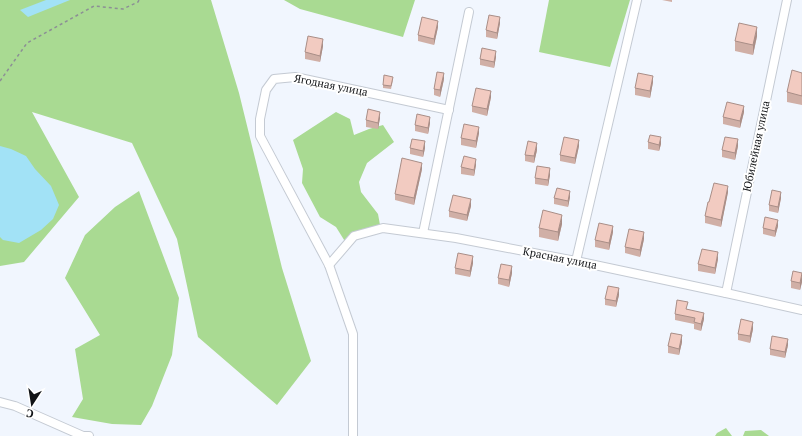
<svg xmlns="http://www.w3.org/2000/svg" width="802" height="436" viewBox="0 0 802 436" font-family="'PT Serif',serif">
	<rect width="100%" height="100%" fill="#f1f6fe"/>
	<g fill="#a9da92">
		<polygon points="0,0 211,0 239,93 282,268 311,361 277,405 198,337 177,239 132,143 32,112 79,197 24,262 0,266"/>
		<polygon points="284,0 417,0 415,0 403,37 300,9"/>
		<polygon points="549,0 630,0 610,67 539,52"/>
		<polygon points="336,112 350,119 354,135 369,129 383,125 394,142 367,163 359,182 361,192 378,214 380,225 346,243 336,227 320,217 302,183 303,169 293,140"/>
		<polygon points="139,191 179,298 172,355 152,406 141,425 112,424 72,417 83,399 75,349 100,335 65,278 85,235 115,207"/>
		<polygon points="726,428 732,436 715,436 717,433"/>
		<polygon points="761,430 769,436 743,436 745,431"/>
	</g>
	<g fill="#a2e2f6">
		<polygon points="46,0 70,0 28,17 20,10"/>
		<polygon points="0,146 11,149 26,156 35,169 51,186 59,205 53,219 41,230 19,243 3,240 0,237"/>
	</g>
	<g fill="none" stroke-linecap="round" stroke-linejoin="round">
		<g stroke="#c4cad3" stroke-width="10">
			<g id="minor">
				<polyline points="423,233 469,12"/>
				<polyline points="576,261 637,0"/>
				<polyline points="329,265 354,236 383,228 456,238 576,261 726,293 802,310"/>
				<polyline points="726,293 787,0"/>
				<polyline points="0,402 15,406 83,436 89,436"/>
				<polyline points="353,436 353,334 329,265 260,136 260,119 266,90 274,79 295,77 449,110"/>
			</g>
		</g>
		<polyline stroke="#8c8f95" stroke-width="1.5" stroke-dasharray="3 3" stroke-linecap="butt" points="0,81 27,43 94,6 123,9 138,2 139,0"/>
		<use href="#minor" stroke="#fff" stroke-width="8"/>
	</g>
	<g fill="#d0afa6">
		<polygon points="662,0 672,0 672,2"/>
		<polygon points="500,23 497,39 486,37 486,30"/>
		<polygon points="438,27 434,45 418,41 418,35"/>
		<polygon points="757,36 753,55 735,51 735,41"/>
		<polygon points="323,46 320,62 305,59 305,52"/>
		<polygon points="496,57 494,68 480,65 480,59"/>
		<polygon points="802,73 802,105 787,102 787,92"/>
		<polygon points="444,79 440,97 434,95 434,89"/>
		<polygon points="393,80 391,89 383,88 383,85"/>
		<polygon points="653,82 650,98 635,95 635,88"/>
		<polygon points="491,97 487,116 472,112 472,106"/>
		<polygon points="744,112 740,128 723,124 723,117"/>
		<polygon points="380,118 378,129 366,127 366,120"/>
		<polygon points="430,123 428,134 415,131 415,125"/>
		<polygon points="479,133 476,148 461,145 461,138"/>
		<polygon points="648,142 661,144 659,151 648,149"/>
		<polygon points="579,146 575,164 560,161 560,155"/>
		<polygon points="738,146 735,160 722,157 722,150"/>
		<polygon points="410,148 425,148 423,157 410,154"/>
		<polygon points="537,150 534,163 525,161 525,155"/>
		<polygon points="476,165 474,176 461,174 461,167"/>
		<polygon points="422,169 414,205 395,200 395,194"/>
		<polygon points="550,175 548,186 535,184 535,178"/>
		<polygon points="728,192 721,227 705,223 705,216 709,202"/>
		<polygon points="570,197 568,207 554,204 554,198"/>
		<polygon points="781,198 778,213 769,211 769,205"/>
		<polygon points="471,206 467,221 449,217 449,211"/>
		<polygon points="562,224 558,241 539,237 539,228"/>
		<polygon points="778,226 775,237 763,234 763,228"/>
		<polygon points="613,232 609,250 595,247 595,240"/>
		<polygon points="644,239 640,257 625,253 625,247"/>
		<polygon points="718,259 715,274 698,271 698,264"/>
		<polygon points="473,263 470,277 455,274 455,268"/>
		<polygon points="512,273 509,287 498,284 498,278"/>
		<polygon points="802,273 802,282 800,290 791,288 791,281"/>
		<polygon points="619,295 616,307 605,305 605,299"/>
		<polygon points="687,309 704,319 701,331 694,329 694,324 675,320 675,314"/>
		<polygon points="753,329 750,343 738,340 738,334"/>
		<polygon points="682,342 679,355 668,353 668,346"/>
		<polygon points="788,345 785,358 770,355 770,349"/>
	</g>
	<g fill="#a98e87">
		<polygon points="500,17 500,23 497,39 497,33"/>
		<polygon points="438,21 438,27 434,45 434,39"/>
		<polygon points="757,27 757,36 753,55 753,45"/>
		<polygon points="323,39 323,46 320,62 320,56"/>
		<polygon points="496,51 496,57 494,68 494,62"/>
		<polygon points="444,73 444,79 440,97 440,90"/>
		<polygon points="653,76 653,82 650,98 650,91"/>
		<polygon points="491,91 491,97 487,116 487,109"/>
		<polygon points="744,106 744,112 740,128 740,121"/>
		<polygon points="380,112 380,118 378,129 378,123"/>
		<polygon points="430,117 430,123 428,134 428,128"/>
		<polygon points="479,127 479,133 476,148 476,141"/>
		<polygon points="661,137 661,144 659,151 659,145"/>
		<polygon points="738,139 738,146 735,160 735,153"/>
		<polygon points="579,140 579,146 575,164 575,158"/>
		<polygon points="425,141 425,148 423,157 423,151"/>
		<polygon points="537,143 537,150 534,163 534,156"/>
		<polygon points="476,159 476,165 474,176 474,170"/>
		<polygon points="422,163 422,169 414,205 414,198"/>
		<polygon points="550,168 550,175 548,186 548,180"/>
		<polygon points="728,186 728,192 721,227 721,220"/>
		<polygon points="570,191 570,197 568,207 568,201"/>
		<polygon points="781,192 781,198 778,213 778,207"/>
		<polygon points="471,199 471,206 467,221 467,215"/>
		<polygon points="562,215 562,224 558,241 558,232"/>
		<polygon points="778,220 778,226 775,237 775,231"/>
		<polygon points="613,226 613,232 609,250 609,243"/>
		<polygon points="644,232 644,239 640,257 640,250"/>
		<polygon points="718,252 718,259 715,274 715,268"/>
		<polygon points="473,256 473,263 470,277 470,271"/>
		<polygon points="512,266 512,273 509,287 509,280"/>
		<polygon points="802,275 802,282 800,290 800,283"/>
		<polygon points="619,288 619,295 616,307 616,301"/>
		<polygon points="704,313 704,319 701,331 701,324"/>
		<polygon points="753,322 753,329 750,343 750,336"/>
		<polygon points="682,335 682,342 679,355 679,349"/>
		<polygon points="788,339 788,345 785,358 785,352"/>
	</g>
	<g fill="#f2cbc1" stroke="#a98e87">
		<polygon points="489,15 500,17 497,33 486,30"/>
		<polygon points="422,17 438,21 434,39 418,35"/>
		<polygon points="739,23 757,27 753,45 735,41"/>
		<polygon points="308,36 323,39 320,56 305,52"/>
		<polygon points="482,48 496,51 494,62 480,59"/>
		<polygon points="792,70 802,73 802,96 787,92"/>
		<polygon points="437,72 444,73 440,90 434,89"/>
		<polygon points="638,73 653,76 650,91 635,88"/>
		<polygon points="384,75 393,77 391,86 383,85"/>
		<polygon points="476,88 491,91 487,109 472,106"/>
		<polygon points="727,102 744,106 740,121 723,117"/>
		<polygon points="368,109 380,112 378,123 366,120"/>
		<polygon points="417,114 430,117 428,128 415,125"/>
		<polygon points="464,124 479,127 476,141 461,138"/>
		<polygon points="650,135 661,137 659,145 648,142"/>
		<polygon points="564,137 579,140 575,158 560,155"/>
		<polygon points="725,137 738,139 735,153 722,150"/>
		<polygon points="412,139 425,141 423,151 410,148"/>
		<polygon points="528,141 537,143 534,156 525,155"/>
		<polygon points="464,156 476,159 474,170 461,167"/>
		<polygon points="402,158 422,163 414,198 395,194"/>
		<polygon points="537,166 550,168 548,180 535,178"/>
		<polygon points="714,183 728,186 721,220 705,216 708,202 709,202"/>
		<polygon points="557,188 570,191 568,201 554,198"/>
		<polygon points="772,190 781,192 778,207 769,205"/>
		<polygon points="453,195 471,199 467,215 449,211"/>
		<polygon points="543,210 562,215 558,232 539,228"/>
		<polygon points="765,217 778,220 775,231 763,228"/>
		<polygon points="599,223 613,226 609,243 595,240"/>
		<polygon points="629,229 644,232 640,250 625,247"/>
		<polygon points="702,249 718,252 715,268 698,264"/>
		<polygon points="458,253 473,256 470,271 455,268"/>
		<polygon points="501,264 512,266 509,280 498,278"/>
		<polygon points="793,271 802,273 800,283 791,281"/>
		<polygon points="608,286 619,288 616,301 605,299"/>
		<polygon points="677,300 688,302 686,309 704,313 701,324 694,322 695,318 675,314"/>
		<polygon points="741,319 753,322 750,336 738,334"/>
		<polygon points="671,333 682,335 679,349 668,346"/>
		<polygon points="772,336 788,339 785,352 770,349"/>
	</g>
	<g text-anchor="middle" stroke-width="4" stroke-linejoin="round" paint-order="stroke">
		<g font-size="11" fill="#111316" stroke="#fff">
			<text transform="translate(331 85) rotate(11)" y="4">Ягодная улица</text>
			<text transform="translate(756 146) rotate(-78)" y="4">Юбилейная улица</text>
			<text transform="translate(560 258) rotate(11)" y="4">Красная улица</text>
		</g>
	</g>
	<g transform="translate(32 404) rotate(192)" stroke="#ffffff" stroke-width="3" paint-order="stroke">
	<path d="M0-3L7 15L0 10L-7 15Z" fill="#111316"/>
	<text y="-6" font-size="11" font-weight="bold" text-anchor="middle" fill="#111316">С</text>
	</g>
</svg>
